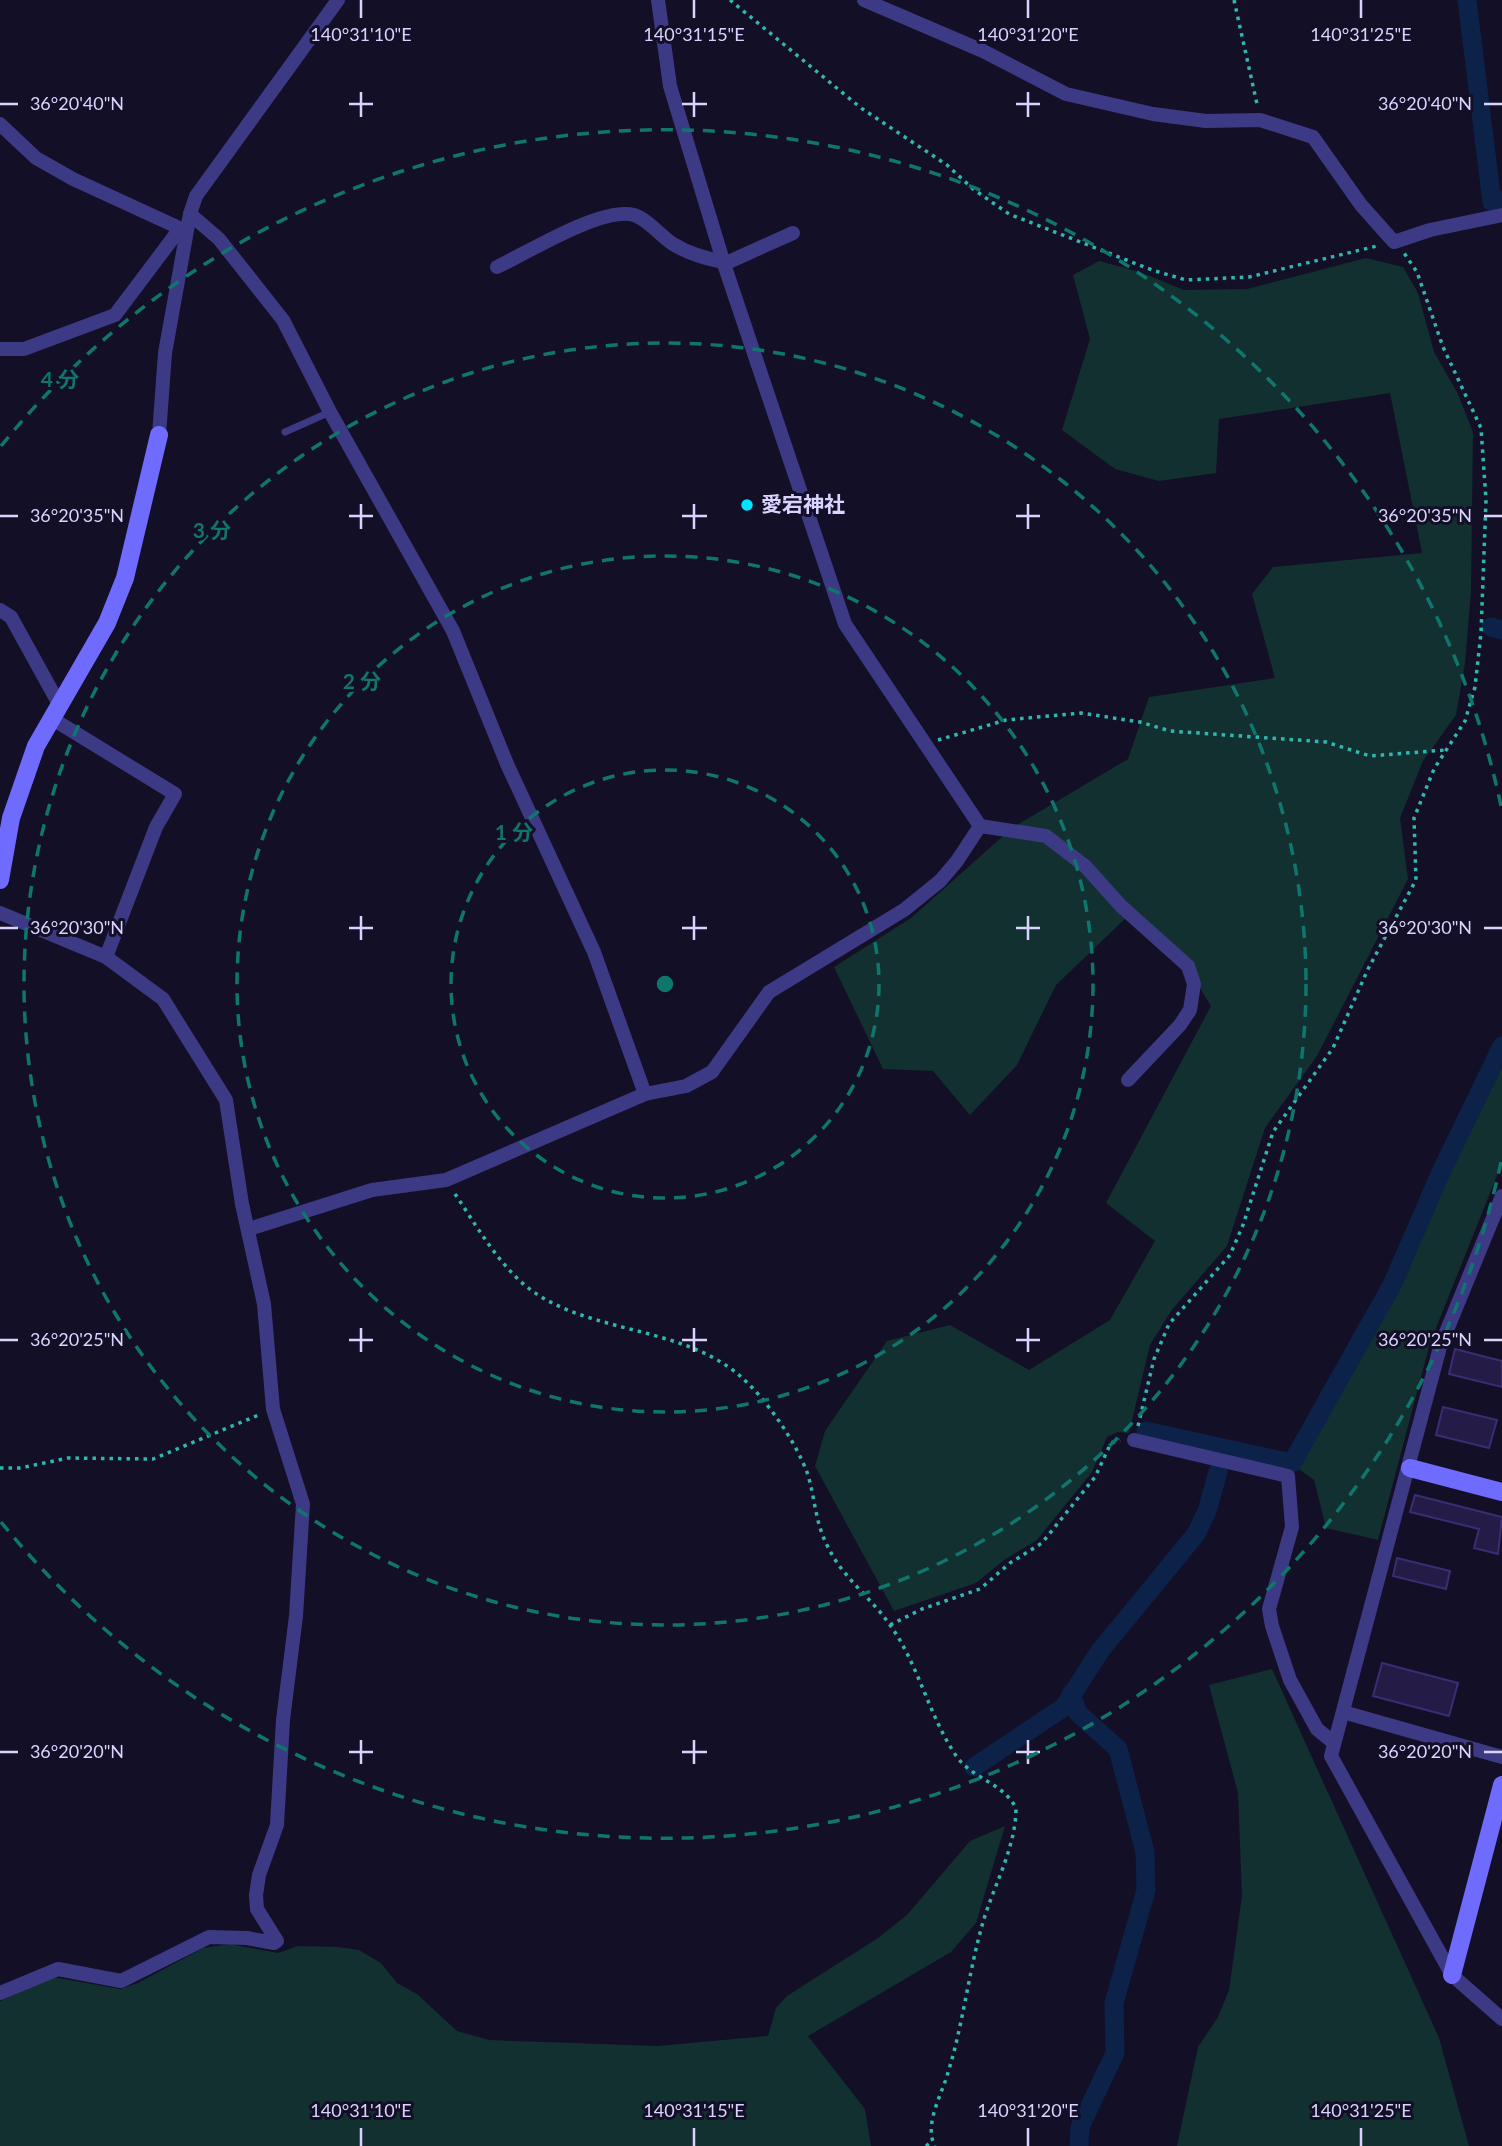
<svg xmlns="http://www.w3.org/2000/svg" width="1502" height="2146" viewBox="0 0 1502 2146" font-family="Lato,'Noto Sans JP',sans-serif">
	<rect width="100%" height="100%" fill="#130f26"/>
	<g fill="#12302f">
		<polygon points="1366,258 1403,267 1418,293 1434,352 1457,392 1473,432 1471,591 1465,663 1456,715 1423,761 1400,818 1408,879 1317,1056 1265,1128 1227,1246 1171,1311 1150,1345 1129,1433 1118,1432 1107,1437 1092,1472 1037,1540 1004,1560 976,1583 894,1611 815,1466 825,1431 887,1341 950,1325 1029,1370 1110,1320 1155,1241 1106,1203 1211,1006 1195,980 1131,913 1056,985 1017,1065 970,1115 933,1071 883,1069 834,967 911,918 1012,828 1128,759 1149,697 1275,678 1252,594 1273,567 1422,553 1390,393 1219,419 1216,473 1159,481 1115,469 1062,430 1090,339 1073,275 1099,261 1140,272 1184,290 1247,289"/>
		<polygon points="1502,1058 1502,1163 1430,1343 1378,1540 1326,1528 1314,1480 1296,1467 1397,1287 1447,1170"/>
		<polygon points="1272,1669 1439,2038 1469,2146 1177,2146 1198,2047 1218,2017 1229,1990 1242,1896 1238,1793 1209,1685"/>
		<polygon points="1005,1826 976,1923 951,1952 808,2036 865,2109 871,2146 0,2146 0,2001 53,1977 120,1989 138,1983 203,1948 230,1944 278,1953 298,1946 338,1947 359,1950 381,1963 397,1983 417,1994 457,2031 489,2040 658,2046 768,2036 776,2008 787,1996 878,1938 907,1915 970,1841"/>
	</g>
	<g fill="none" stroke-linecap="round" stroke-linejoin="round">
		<g stroke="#0c2248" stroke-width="19">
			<polyline points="1467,0 1492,202 1502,200"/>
			<polyline points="1491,627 1502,630"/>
			<polyline points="1146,1431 1292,1463 1392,1285 1441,1172 1502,1046"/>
			<polyline points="1071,1694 1078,1713 1118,1749 1145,1852 1146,1890 1114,2003 1115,2053 1080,2127 1079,2146"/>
			<polyline points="974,1767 1064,1707 1100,1651 1196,1534 1207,1511 1218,1472"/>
		</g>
	</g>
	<g fill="#241b47" stroke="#3b2d73" stroke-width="2">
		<polygon points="1455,1349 1502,1361 1502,1387 1449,1374"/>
		<polygon points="1443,1407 1497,1420 1489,1448 1436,1435"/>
		<polygon points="1415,1495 1502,1517 1498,1554 1474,1548 1479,1529 1410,1512"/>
		<polygon points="1397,1558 1450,1571 1446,1589 1393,1576"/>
		<polygon points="1382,1663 1458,1683 1449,1716 1373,1696"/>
	</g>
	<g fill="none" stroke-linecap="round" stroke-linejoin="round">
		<g stroke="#2fb8b0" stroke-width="3.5" stroke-dasharray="3.5 5" stroke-linecap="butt">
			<polyline points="730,0 861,108 947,165 973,189 1009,214 1152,270 1186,280 1249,277 1377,246"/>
			<polyline points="1234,0 1257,104"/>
			<polyline points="938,740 1006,720 1081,713 1140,722 1170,731 1326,742 1370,756 1445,750"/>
			<path d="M455 1194C474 1222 493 1255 518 1279 576 1335 676 1322 739 1375 765 1397 797 1443 808 1475 816 1503 815 1524 830 1551 844 1578 872 1599 890 1625 919 1665 929 1717 957 1757 973 1779 1003 1783 1016 1808 1016 1847 994 1885 983 1922 968 1974 963 2027 946 2079 940 2097 924 2127 935 2146"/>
			<polyline points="1138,1426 1154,1359 1169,1324 1230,1255 1243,1225 1273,1132 1333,1048 1368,969 1416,880 1414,818 1434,769 1465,721 1475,687 1481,633 1486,500 1481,428 1443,347 1417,272 1404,253"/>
			<polyline points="0,1468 20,1468 68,1458 153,1459 261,1414"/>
			<polyline points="890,1625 922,1609 980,1589 1010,1563 1042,1543 1095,1477 1111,1443 1120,1440"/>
			<polyline points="926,2146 932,2141"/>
		</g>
		<polyline stroke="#3d3a85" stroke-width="7" points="285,432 330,412"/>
		<g stroke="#3d3a85" stroke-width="14">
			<polyline points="658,0 670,86 724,264 845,624 980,826 1046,836 1085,866 1121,906 1188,966 1194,984 1190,1010 1180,1025 1128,1080"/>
			<polyline points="864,0 983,51 1066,94 1153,114 1206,121 1260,120 1313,137 1361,205 1394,242 1430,230 1502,215"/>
			<polyline points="0,124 36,158 73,179 186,231"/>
			<polyline points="190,214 219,239 283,320 330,412 453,631 507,764 594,952 645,1094"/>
			<polyline points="724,264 793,233"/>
			<path d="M497 267C527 253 602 206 634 215 648 219 660 236 673 244 689 254 705 258 724 262"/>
			<polyline points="0,349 24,349 115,315 179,230"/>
			<polyline points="159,435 165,353 190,214 196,196 338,0"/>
			<polyline points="0,610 11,617 59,704"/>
			<polyline points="51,718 175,794 156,827 106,957"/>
			<polyline points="0,913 106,957 163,999 226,1100 242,1204 264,1304 273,1409 303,1504 296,1616 283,1720 277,1825 259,1875 256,1895 257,1909 277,1941 274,1943 247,1938 209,1937 121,1981 58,1969 0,1993"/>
			<polyline points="1502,1196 1440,1347 1331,1756 1452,1975 1502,2019"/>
			<polyline points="249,1229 372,1190 446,1180 645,1094 686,1086 712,1072 769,992 904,910 940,881 957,861 980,826"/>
			<polyline points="1134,1440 1288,1476 1292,1527 1269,1609 1272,1626 1290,1680 1317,1729 1334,1743"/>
			<polyline points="1343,1712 1502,1757"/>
		</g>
		<g stroke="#6f6bff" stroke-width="18">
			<polyline points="0,880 11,818 36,746 107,623 125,578 159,435"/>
			<polyline points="1410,1468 1502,1492"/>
			<polyline points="1452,1975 1502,1785"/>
		</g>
	</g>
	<path fill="none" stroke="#d9d4ff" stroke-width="2.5" d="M361 0V18M694 0V18M1028 0V18M1361 0V18M361 92V117M694 92V117M1028 92V117M0 104H18M349 104H373M682 104H707M1016 104H1040M1484 104H1502M361 504V529M694 504V529M1028 504V529M0 516H18M349 516H373M682 516H707M1016 516H1040M1484 516H1502M361 916V940M694 916V940M1028 916V940M0 928H18M349 928H373M682 928H707M1016 928H1040M1484 928H1502M361 1328V1352M694 1328V1352M1028 1328V1352M0 1340H18M349 1340H373M682 1340H707M1016 1340H1040M1484 1340H1502M361 1740V1764M694 1740V1764M1028 1740V1764M0 1752H18M349 1752H373M682 1752H707M1016 1752H1040M1484 1752H1502M361 2128V2146M694 2128V2146M1028 2128V2146M1361 2128V2146"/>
	<g fill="none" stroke="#0f766e" stroke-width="3.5" stroke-dasharray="12 9">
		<circle cx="665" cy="984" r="214"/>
		<circle cx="665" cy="984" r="428"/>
		<circle cx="665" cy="984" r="641"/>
		<path d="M1501 1162A855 855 0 0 1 1 1522M1 446A855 855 0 0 1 1501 806"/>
	</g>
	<circle fill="#00e5ff" stroke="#130f26" stroke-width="2.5" cx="747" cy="505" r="7"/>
	<g text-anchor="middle" stroke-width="6" stroke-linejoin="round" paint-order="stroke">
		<g font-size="21" font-weight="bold" fill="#d9d4ff" stroke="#130f26" text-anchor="start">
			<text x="761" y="512">愛宕神社</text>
		</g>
	</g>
	<g font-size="18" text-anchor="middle" fill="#d9d4ff" stroke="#130f26" stroke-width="6" stroke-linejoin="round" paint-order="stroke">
		<text x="361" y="41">140°31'10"E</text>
		<text x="694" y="41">140°31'15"E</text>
		<text x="1028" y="41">140°31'20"E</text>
		<text x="1361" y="41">140°31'25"E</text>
		<text x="77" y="110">36°20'40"N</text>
		<text x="1425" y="110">36°20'40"N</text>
		<text x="77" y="522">36°20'35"N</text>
		<text x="1425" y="522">36°20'35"N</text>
		<text x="77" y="934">36°20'30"N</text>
		<text x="1425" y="934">36°20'30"N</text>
		<text x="77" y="1346">36°20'25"N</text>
		<text x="1425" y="1346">36°20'25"N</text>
		<text x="77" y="1758">36°20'20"N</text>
		<text x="1425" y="1758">36°20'20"N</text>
		<text x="361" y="2117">140°31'10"E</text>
		<text x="694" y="2117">140°31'15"E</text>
		<text x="1028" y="2117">140°31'20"E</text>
		<text x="1361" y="2117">140°31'25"E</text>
	</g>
	<circle cx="665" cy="984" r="10" fill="#0f766e" stroke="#130f26" stroke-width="3.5"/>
	<g font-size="21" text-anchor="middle" font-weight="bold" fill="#0f766e" stroke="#130f26" stroke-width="6" stroke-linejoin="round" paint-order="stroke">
		<text x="60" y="387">4 分</text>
		<text x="212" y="538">3 分</text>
		<text x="362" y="689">2 分</text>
		<text x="514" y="840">1 分</text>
	</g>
</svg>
